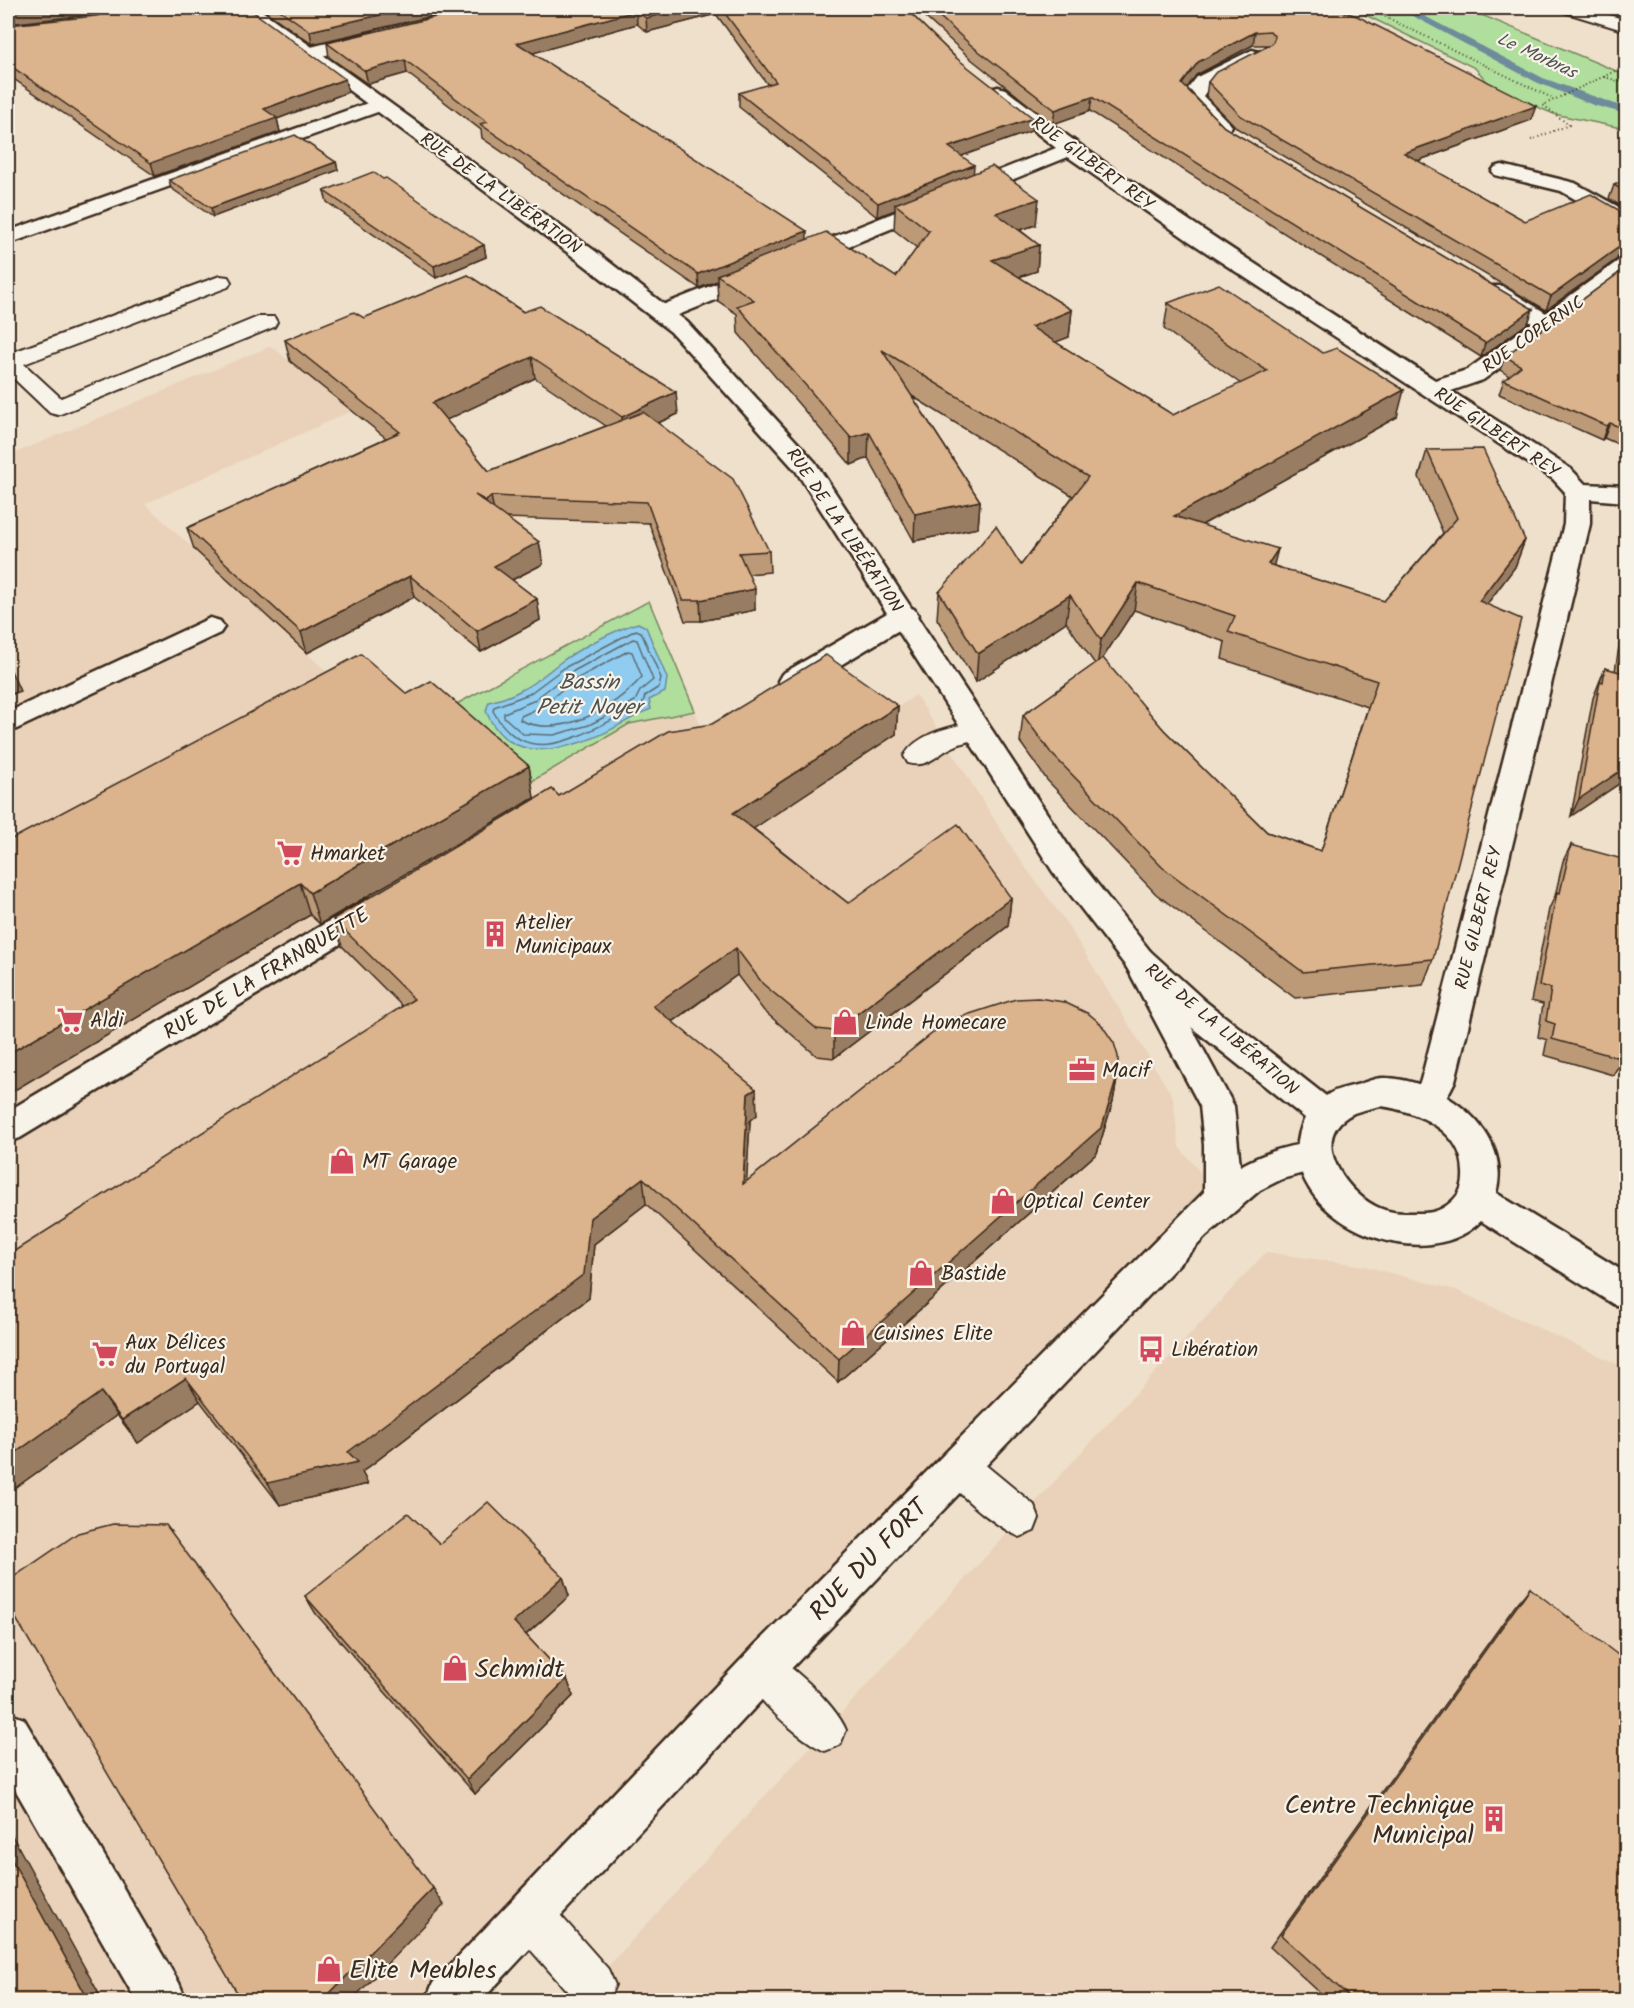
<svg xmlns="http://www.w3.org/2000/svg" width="1634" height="2008" viewBox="0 0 1634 2008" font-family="Kalam,sans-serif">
	<rect width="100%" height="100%" fill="#efe0cc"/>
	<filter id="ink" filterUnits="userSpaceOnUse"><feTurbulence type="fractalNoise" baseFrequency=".0167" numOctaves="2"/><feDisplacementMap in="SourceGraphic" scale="12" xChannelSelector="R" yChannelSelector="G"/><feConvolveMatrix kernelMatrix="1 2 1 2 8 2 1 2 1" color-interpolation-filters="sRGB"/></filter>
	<g filter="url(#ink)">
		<g fill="#e9d2b9">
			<polygon points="271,346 352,411 145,504 194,549 340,483 464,458 522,529 295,642 314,660 331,675 522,787 629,724 695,711 704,733 868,727 916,695 1020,860 1064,919 1134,1033 1173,1097 1179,1147 1222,1198 771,1659 450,2000 8,2000 8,456"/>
			<polygon points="1266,1252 1364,1266 1456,1290 1626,1368 1626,2000 577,2000"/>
		</g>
		<g fill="#b0de9c" stroke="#76845d" stroke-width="1.5">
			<polygon points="1351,8 1465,8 1626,75 1626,129 1554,114 1494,89 1475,68"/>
			<polygon points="649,601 695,711 629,724 522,787 438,714"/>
		</g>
		<path fill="#8fccef" stroke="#6d8b9b" stroke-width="1.5" d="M638 623 646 627 667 678 665 692 649 700 651 709C630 717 613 731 593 738 550 754 506 760 486 711L489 702C518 696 536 682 558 664 578 649 614 630 638 623Z"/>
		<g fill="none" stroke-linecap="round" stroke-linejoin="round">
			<g stroke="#5d6b72" stroke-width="1.5">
				<path d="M636 630 641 632 661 678 659 687 645 696 642 706C594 724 531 780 493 711L494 707 529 694 564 668Z"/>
				<polygon points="633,639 637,640 653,680 640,691 635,701 589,725 554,735 523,734 504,717 504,713 533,701 568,674"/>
				<path d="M628 651 632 652 642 677C615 707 561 740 520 720L521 716 539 708 573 681Z"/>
			</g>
			<polygon fill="#6d8b9b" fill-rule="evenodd" points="1398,8 1409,8 1543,78 1626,108 1626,114 1593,105 1536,82"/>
			<g stroke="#3b2a1e" stroke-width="4">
				<g id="service">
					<polygon points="1562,8 1586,8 1626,20 1626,31 1564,12"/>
					<polygon points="220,276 228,277 231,282 228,287 24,364 61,398 258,317 274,317 277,322 274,327 58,415 50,413 8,373 8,354"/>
					<path d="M977 721 987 723 991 730 987 737C976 740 965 741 955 746 937 753 929 769 908 763L904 756C918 732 952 727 977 721Z"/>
					<path d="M958 1448 971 1453 1034 1505 1039 1518 1034 1531 1020 1537C996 1527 949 1489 939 1466L945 1453Z"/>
					<path d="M761 1649C787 1659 835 1704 846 1730L840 1745 825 1751C799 1740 751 1695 741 1669L747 1655Z"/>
					<polygon points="530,1893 546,1899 608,1969 615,1985 608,2000 575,2000 514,1931 508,1915 514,1899"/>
				</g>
			</g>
			<g stroke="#3b2a1e" stroke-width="5">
				<g id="minor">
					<polygon points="371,32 378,34 380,38 378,42 310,59 301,53 303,49"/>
					<polygon points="1252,50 1259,52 1261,56 1259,60 1211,85 1203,96 1232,126 1229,130 1215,130 1182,96 1197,77"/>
					<path d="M998 87 1005 89C1142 195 1290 286 1435 380L1467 370 1532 323 1486 296 1483 291 1486 286H1502L1546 313 1618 261 1626 260V276L1483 380 1451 391 1571 469 1585 484 1626 486V502L1590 499V524L1455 1081 1439 1112 1427 1116 1415 1112 1410 1102 1421 1080 1564 524 1565 492 1553 479 1189 241 1068 157 671 318H655L652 313 655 308 1056 148 991 97 988 93 991 89Z"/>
					<polygon points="379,99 389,105 386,109 8,244 8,231"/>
					<polygon points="1502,165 1575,183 1626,211 1626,225 1618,224 1561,191 1495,175 1492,171 1495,167"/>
					<polygon points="904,606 914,609 918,615 914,621 802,688 792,690 782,688 778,681 782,674 894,609"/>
					<polygon points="210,618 220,621 224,627 220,633 8,733 8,712"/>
					<polygon points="374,897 385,901 390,909 385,917 20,1138 8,1142 8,1111 363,901"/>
					<path d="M1139 948 1150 951 1234 1106 1240 1166C1263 1154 1300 1138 1325 1147L1331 1157 1325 1167 1282 1179 1260 1190 1206 1236 786 1674 482 2000H426L433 1983 756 1644 1204 1192V1145L1200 1106 1123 960 1128 951Z"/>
					<polygon points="8,1713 24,1719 179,1983 186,2000 136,2000 8,1777"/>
				</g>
			</g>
			<g stroke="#3b2a1e" stroke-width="5">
				<path id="tertiary" d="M238 8H258L595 251 687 322 815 462 1075 856 1150 951 1205 1001 1326 1096C1334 1089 1346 1088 1356 1085 1364 1083 1374 1078 1383 1078 1439 1078 1514 1130 1496 1193L1626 1273V1308L1613 1304 1481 1221C1417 1285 1262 1209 1305 1118L1181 1019 1128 969 1053 872 796 471 671 332 579 261ZM1381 1106C1416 1111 1463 1130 1463 1172 1464 1187 1459 1197 1446 1206 1436 1213 1427 1213 1415 1213 1401 1213 1388 1213 1375 1206 1343 1189 1307 1135 1354 1113 1362 1110 1372 1108 1381 1106Z"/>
			</g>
			<g stroke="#3b2a1e" stroke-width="2" stroke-dasharray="1 3" stroke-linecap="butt">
				<polyline points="1367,8 1554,99"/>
				<polyline points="1604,77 1626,83"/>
				<polyline points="1531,140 1569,125 1543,105 1626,66"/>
			</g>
			<use href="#service" fill="#f7f3e8" fill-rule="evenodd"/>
			<use href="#minor" fill="#f7f3e8" fill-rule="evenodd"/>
			<use href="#tertiary" fill="#f7f3e8" fill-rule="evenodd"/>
		</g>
		<g fill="#bc9a78" stroke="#3b2a1e" stroke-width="1.5" fill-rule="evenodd">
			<polygon points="8,8 97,14 8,24 8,25 345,79 348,92 277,119 280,132 155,176 8,75"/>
			<polygon points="261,8 467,8 312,44"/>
			<path d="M473 8H905L1031 131 961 156 973 173 1036 225 1020 230 1039 245 1037 271 1019 277 1072 310 1069 337 1055 342 1173 415 1241 384 1164 329 1168 303 1397 417 1202 525 1274 566 1384 601 1443 533 1419 477 1427 450 1525 540 1515 567 1487 604 1433 959 1423 985 1295 998 1156 894 1047 780 1020 742 1023 715 1095 664 1066 622 976 682 937 619 939 592 1021 565 1073 496 912 396 980 501 978 528 914 541 868 458 851 465 738 333 737 314 718 301 717 281 699 288 482 138 481 130 407 73 368 84 329 57 327 43ZM716 14 768 85 739 93V107L877 217 895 210 894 230 917 248 896 277 807 239 532 53 637 24 647 32ZM1134 610 1225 642 1222 659 1368 707 1321 851 1267 832 1164 730 1102 659Z"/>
			<polygon points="915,8 1332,8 1531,120 1417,161 1525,221 1626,212 1626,258 1617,259 1546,310 1238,129 1206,96 1208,82 1268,45 1253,45 1196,75 1187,88 1224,127 1533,309 1528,323 1481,357 1090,111 1053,124 971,59"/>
			<polygon points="336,162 338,170 213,217 171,188 169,180"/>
			<polygon points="1626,180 1626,209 1609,199 1614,185"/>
			<polygon points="324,191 484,245 486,257 436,278 327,202"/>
			<polygon points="1626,268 1626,439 1620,445 1604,438 1602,440 1499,394 1504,380 1509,376 1500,370 1505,356"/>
			<path d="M468 275 678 414 658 423 769 551 770 572 748 574 755 610 701 621H685L649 523 506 518 539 542 543 564 512 580 537 599 540 620 481 652 414 597 307 653 194 549 187 528 386 438 290 361 285 340 364 318ZM535 378 606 426 489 471 446 420Z"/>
			<polygon points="1626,574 1626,590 1623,589"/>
			<polygon points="1626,603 1626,779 1571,816 1593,698 1605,668 1615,671"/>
			<polygon points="407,694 529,766 534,798 320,924 310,915 8,1094 8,841"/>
			<polygon points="898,706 896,734 753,828 848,903 1011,898 1008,926 834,1058 817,1056 764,1011 737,975 673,1022 757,1115 750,1121 746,1181 1118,1074 1113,1101 1097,1153 838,1382 646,1204 594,1244 589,1298 362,1472 368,1484 280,1505 200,1401 138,1443 117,1415 8,1493 402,1006 342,946 333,919 559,796"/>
			<polygon points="1571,845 1623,1059 1613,1075 1544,1055 1547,1040 1538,1037 1543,1004 1531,1001 1549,909 1555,896 1563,861"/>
			<polygon points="440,1544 563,1577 569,1596 526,1635 567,1679 573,1696 475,1794 316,1614 305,1596"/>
			<polygon points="1530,1588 1626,2001 1329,2001 1270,1947 1515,1606"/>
		</g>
		<g fill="#997d62" stroke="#3b2a1e" stroke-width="1.5">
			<polygon points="31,8 116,8 97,14 8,24 8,25 8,10"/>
			<polygon points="410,8 467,8 312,44 310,31"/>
			<polygon points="689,8 716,8 716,14 647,32 646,18"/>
			<polygon points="636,11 637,24 519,57 517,43"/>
			<polygon points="1255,32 1253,45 1196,75 1180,98 1182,84 1198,62"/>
			<polygon points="405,60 407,73 368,84 365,71"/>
			<polygon points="345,79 348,92 277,119 280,132 155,176 151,163 264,109"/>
			<polygon points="1092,97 1090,111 1053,124 1055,110"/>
			<polygon points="1536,106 1531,120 1400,167 1404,153"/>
			<polygon points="1033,118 1031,131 948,161 949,147"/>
			<polygon points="336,162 338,170 213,217 211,208"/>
			<polygon points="974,165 973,179 895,204 895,210 877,217 878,203"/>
			<polygon points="1039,199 1036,225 994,238 996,213"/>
			<polygon points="807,231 807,245 717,275 717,281 699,288 698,274"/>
			<polygon points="484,245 486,257 436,278 434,266"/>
			<polygon points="1039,245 1037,271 990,286 992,260"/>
			<polygon points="1622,245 1617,259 1546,310 1551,296"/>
			<polygon points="1533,309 1528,323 1481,357 1485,343"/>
			<polygon points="1072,310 1069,337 1028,353 1031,327"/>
			<polygon points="532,357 535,378 436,425 432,403"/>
			<polygon points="1404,390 1397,417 1169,543 1174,516"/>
			<polygon points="676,392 678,414 624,438 622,417"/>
			<polygon points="1610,423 1604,438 1602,440 1607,426"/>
			<polygon points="1626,429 1626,439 1620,445 1626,430"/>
			<polygon points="869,432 868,458 851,465 851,438"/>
			<polygon points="491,496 495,517 490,522 486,501"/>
			<polygon points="980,501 978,528 914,541 915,514"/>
			<polygon points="1525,540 1515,567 1469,628 1479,601"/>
			<polygon points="539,542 543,564 498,587 494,566"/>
			<polygon points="1278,549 1271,576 1268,564"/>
			<polygon points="410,576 414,597 307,653 301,632"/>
			<polygon points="1138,583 1134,610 1097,667 1101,640"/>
			<polygon points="755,589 755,610 701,621 700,600"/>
			<polygon points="1070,595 1066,622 976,682 978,654"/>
			<polygon points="537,599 540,620 481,652 477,631"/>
			<polygon points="8,664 20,691 8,696"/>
			<polygon points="898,706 896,734 735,841 733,813"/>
			<polygon points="529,766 534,798 320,924 310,893"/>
			<polygon points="1626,767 1626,779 1571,816 1579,799"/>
			<polygon points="300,883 310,915 8,1094 8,1054"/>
			<polygon points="1011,898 1008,926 834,1058 834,1031"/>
			<polygon points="736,948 737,975 656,1033 653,1006"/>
			<polygon points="1118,1074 1113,1101 1097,1153 838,1382 839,1359"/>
			<polygon points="756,1089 757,1115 750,1121 745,1209 743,1184 748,1094"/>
			<polygon points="643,1178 646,1204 594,1244 589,1298 362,1472 368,1484 280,1505 268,1483 348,1452 590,1218"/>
			<polygon points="186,1378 200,1401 138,1443 122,1420"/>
			<polygon points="101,1392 117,1415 8,1493 8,1458"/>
			<polygon points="563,1577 569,1596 520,1640 514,1622"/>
			<polygon points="567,1679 573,1696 475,1794 467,1779"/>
			<polygon points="8,1828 103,2001 89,2001 8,1853"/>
			<polygon points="433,1888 444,1905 351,2001 322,2001"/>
		</g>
		<g fill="#dbb38c" stroke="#3b2a1e" stroke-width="1.5">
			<polygon points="8,8 31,8 8,10"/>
			<polygon points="122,8 248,8 345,79 264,109 277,118 151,163 8,64 8,25 96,16"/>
			<polygon points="277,8 410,8 310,31"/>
			<polygon points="473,8 689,8 646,18 636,11 517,43 807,231 698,274 480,124 487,122 405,60 365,71 327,43"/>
			<polygon points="721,8 905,8 955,57 1033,118 949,147 974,165 878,203 739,93 776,82"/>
			<polygon points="930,8 1332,8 1357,16 1536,106 1404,153 1525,221 1591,194 1622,212 1626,212 1626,245 1622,245 1551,296 1241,116 1208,82 1215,73 1272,44 1275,37 1270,31 1255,32 1198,62 1182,84 1224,127 1533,309 1485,343 1092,97 1055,110 972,46"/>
			<polygon points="295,135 336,162 211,208 169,180"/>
			<polygon points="992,166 1039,199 996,213 1039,245 992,260 1072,310 1031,327 1173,415 1267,371 1168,303 1219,284 1323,353 1337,348 1404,390 1174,516 1278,549 1268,564 1384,601 1457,518 1427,450 1483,449 1525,540 1479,601 1521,619 1433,959 1303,972 1162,867 1051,753 1023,715 1103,658 1164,730 1267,832 1321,851 1377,681 1228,632 1235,616 1138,583 1101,640 1070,595 978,654 939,592 996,526 1021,565 1088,477 882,350 980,501 915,514 869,432 851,438 737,306 754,300 717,275 826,232 896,277 929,231 895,204"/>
			<polygon points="373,172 383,179 386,178 484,245 434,266 324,191"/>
			<polygon points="1626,180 1626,192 1614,185"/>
			<polygon points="1626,268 1626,430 1610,423 1607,426 1504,380 1521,366 1505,356"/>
			<polygon points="468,275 523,312 540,306 676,392 622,417 532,357 432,403 489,471 643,412 733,479 769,551 739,553 755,589 700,600 683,600 647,502 491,496 486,501 475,495 539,542 494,566 537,599 477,631 410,576 301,632 187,528 400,432 285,340 354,312 364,318"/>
			<polygon points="1626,632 1626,767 1579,799 1600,681 1603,682 1605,668 1620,672"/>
			<polygon points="361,654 407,694 431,681 529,766 310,893 300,883 8,1054 8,841"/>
			<polygon points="826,655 898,706 733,813 848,903 958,824 1011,898 834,1031 817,1029 763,984 736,948 653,1006 756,1089 748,1094 743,1184 948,1021 1016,999 1038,998 1064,1002 1089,1014 1101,1024 1114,1043 1118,1056 1118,1074 1102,1127 839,1359 643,1178 590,1218 584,1274 348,1452 358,1462 268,1483 186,1378 122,1420 101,1392 8,1458 8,1255 414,999 333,919 552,789 559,796 668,731 712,724"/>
			<polygon points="1571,845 1626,860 1626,1033 1623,1059 1552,1039 1555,1024 1546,1021 1551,988 1539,985 1557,892 1560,893"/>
			<polygon points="488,1502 563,1577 514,1622 567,1679 467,1779 305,1596 408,1513 440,1544"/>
			<polygon points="113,1524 166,1525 433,1888 322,2001 242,2001 8,1605 8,1581 78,1533"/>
			<polygon points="1530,1588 1626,1661 1626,2001 1354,2001 1281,1935"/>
			<polygon points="8,1853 89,2001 8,2001"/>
		</g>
	</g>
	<defs>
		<g id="supermarket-bare" transform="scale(2.07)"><path d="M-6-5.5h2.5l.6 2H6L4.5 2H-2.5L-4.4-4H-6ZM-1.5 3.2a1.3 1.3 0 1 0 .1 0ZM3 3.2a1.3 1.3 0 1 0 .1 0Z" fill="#d1495b" stroke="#f7f3e8" stroke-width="2.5" paint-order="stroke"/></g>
		<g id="building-bare" transform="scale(2.07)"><path d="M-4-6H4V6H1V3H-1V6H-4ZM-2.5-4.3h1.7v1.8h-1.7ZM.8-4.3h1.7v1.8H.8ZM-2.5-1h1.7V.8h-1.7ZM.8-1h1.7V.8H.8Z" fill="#d1495b" stroke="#f7f3e8" stroke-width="2.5" paint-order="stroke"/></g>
		<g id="shop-bare" transform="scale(2.07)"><path d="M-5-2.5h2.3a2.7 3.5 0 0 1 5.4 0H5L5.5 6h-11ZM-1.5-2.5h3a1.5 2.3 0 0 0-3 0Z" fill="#d1495b" stroke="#f7f3e8" stroke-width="2.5" paint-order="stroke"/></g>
		<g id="office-bare" transform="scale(2.07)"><path d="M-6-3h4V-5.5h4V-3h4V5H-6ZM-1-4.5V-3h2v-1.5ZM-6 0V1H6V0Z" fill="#d1495b" stroke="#f7f3e8" stroke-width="2.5" paint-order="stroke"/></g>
		<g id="bus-bare" transform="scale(2.07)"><path d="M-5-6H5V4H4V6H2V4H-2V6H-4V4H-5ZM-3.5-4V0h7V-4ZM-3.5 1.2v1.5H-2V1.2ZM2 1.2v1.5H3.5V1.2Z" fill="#d1495b" stroke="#f7f3e8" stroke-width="2.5" paint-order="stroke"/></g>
	</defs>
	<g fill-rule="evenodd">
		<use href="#supermarket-bare" x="290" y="853"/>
		<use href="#building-bare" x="495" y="934"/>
		<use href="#supermarket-bare" x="70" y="1020"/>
		<use href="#shop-bare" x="845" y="1022"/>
		<use href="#office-bare" x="1082" y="1070"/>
		<use href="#shop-bare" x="342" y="1161"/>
		<use href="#shop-bare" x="1003" y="1201"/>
		<use href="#shop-bare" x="921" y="1273"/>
		<use href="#shop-bare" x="853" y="1333"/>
		<use href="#bus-bare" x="1151" y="1349"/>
		<use href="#supermarket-bare" x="105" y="1354"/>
		<use href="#shop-bare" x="455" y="1668"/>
		<use href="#building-bare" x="1494" y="1819"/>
		<use href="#shop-bare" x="329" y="1969"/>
	</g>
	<g text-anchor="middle" stroke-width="4.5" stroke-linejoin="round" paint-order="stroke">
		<g font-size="18" font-style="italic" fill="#505252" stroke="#f7f3e8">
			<text transform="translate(1537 55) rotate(25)" y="6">Le Morbras</text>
		</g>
		<g font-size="18" fill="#3b2a1e" stroke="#f7f3e8">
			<text transform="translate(1093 163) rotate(36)" y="6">RUE GILBERT REY</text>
			<text transform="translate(501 193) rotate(36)" y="6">RUE DE LA LIBÉRATION</text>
			<text transform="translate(1533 334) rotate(-35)" y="6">RUE COPERNIC</text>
			<text transform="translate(1497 432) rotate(34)" y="6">RUE GILBERT REY</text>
			<text transform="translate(845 530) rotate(56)" y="6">RUE DE LA LIBÉRATION</text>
			<text transform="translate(1478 918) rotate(-76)" y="6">RUE GILBERT REY</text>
			<text transform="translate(1222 1029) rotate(40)" y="6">RUE DE LA LIBÉRATION</text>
		</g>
		<g font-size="21" fill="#3b2a1e" stroke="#f7f3e8" text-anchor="start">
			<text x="310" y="860">Hmarket</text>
			<text x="515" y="929">Atelier<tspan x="515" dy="24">Municipaux</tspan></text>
			<text x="90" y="1027">Aldi</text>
			<text x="865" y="1029">Linde Homecare</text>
			<text x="1102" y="1077">Macif</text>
			<text x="362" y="1168">MT Garage</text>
			<text x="1023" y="1208">Optical Center</text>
			<text x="941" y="1280">Bastide</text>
			<text x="873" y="1340">Cuisines Elite</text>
			<text x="125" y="1349">Aux Délices<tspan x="125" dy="24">du Portugal</tspan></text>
			<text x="1171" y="1356">Libération</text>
		</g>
		<g font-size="21" fill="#3b2a1e" stroke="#f7f3e8">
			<text transform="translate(266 973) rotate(-31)" y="7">RUE DE LA FRANQUETTE</text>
		</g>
		<g font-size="22" font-style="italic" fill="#505252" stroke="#f7f3e8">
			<text x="589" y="689">Bassin<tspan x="589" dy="25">Petit Noyer</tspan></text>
		</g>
		<g font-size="26" fill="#3b2a1e" stroke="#f7f3e8">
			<text transform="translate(868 1559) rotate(-46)" y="9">RUE DU FORT</text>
		</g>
		<g font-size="26" fill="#3b2a1e" stroke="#f7f3e8" text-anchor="start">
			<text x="475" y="1677">Schmidt</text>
			<text x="1474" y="1813" text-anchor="end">Centre Technique<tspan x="1474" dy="30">Municipal</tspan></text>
			<text x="349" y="1978">Elite Meubles</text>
		</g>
	</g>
	<rect width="1634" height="2008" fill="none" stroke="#f7f3e8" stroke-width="30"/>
	<rect x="15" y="15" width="1604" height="1978" fill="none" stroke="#3b2a1e" stroke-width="2" filter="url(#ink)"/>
</svg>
